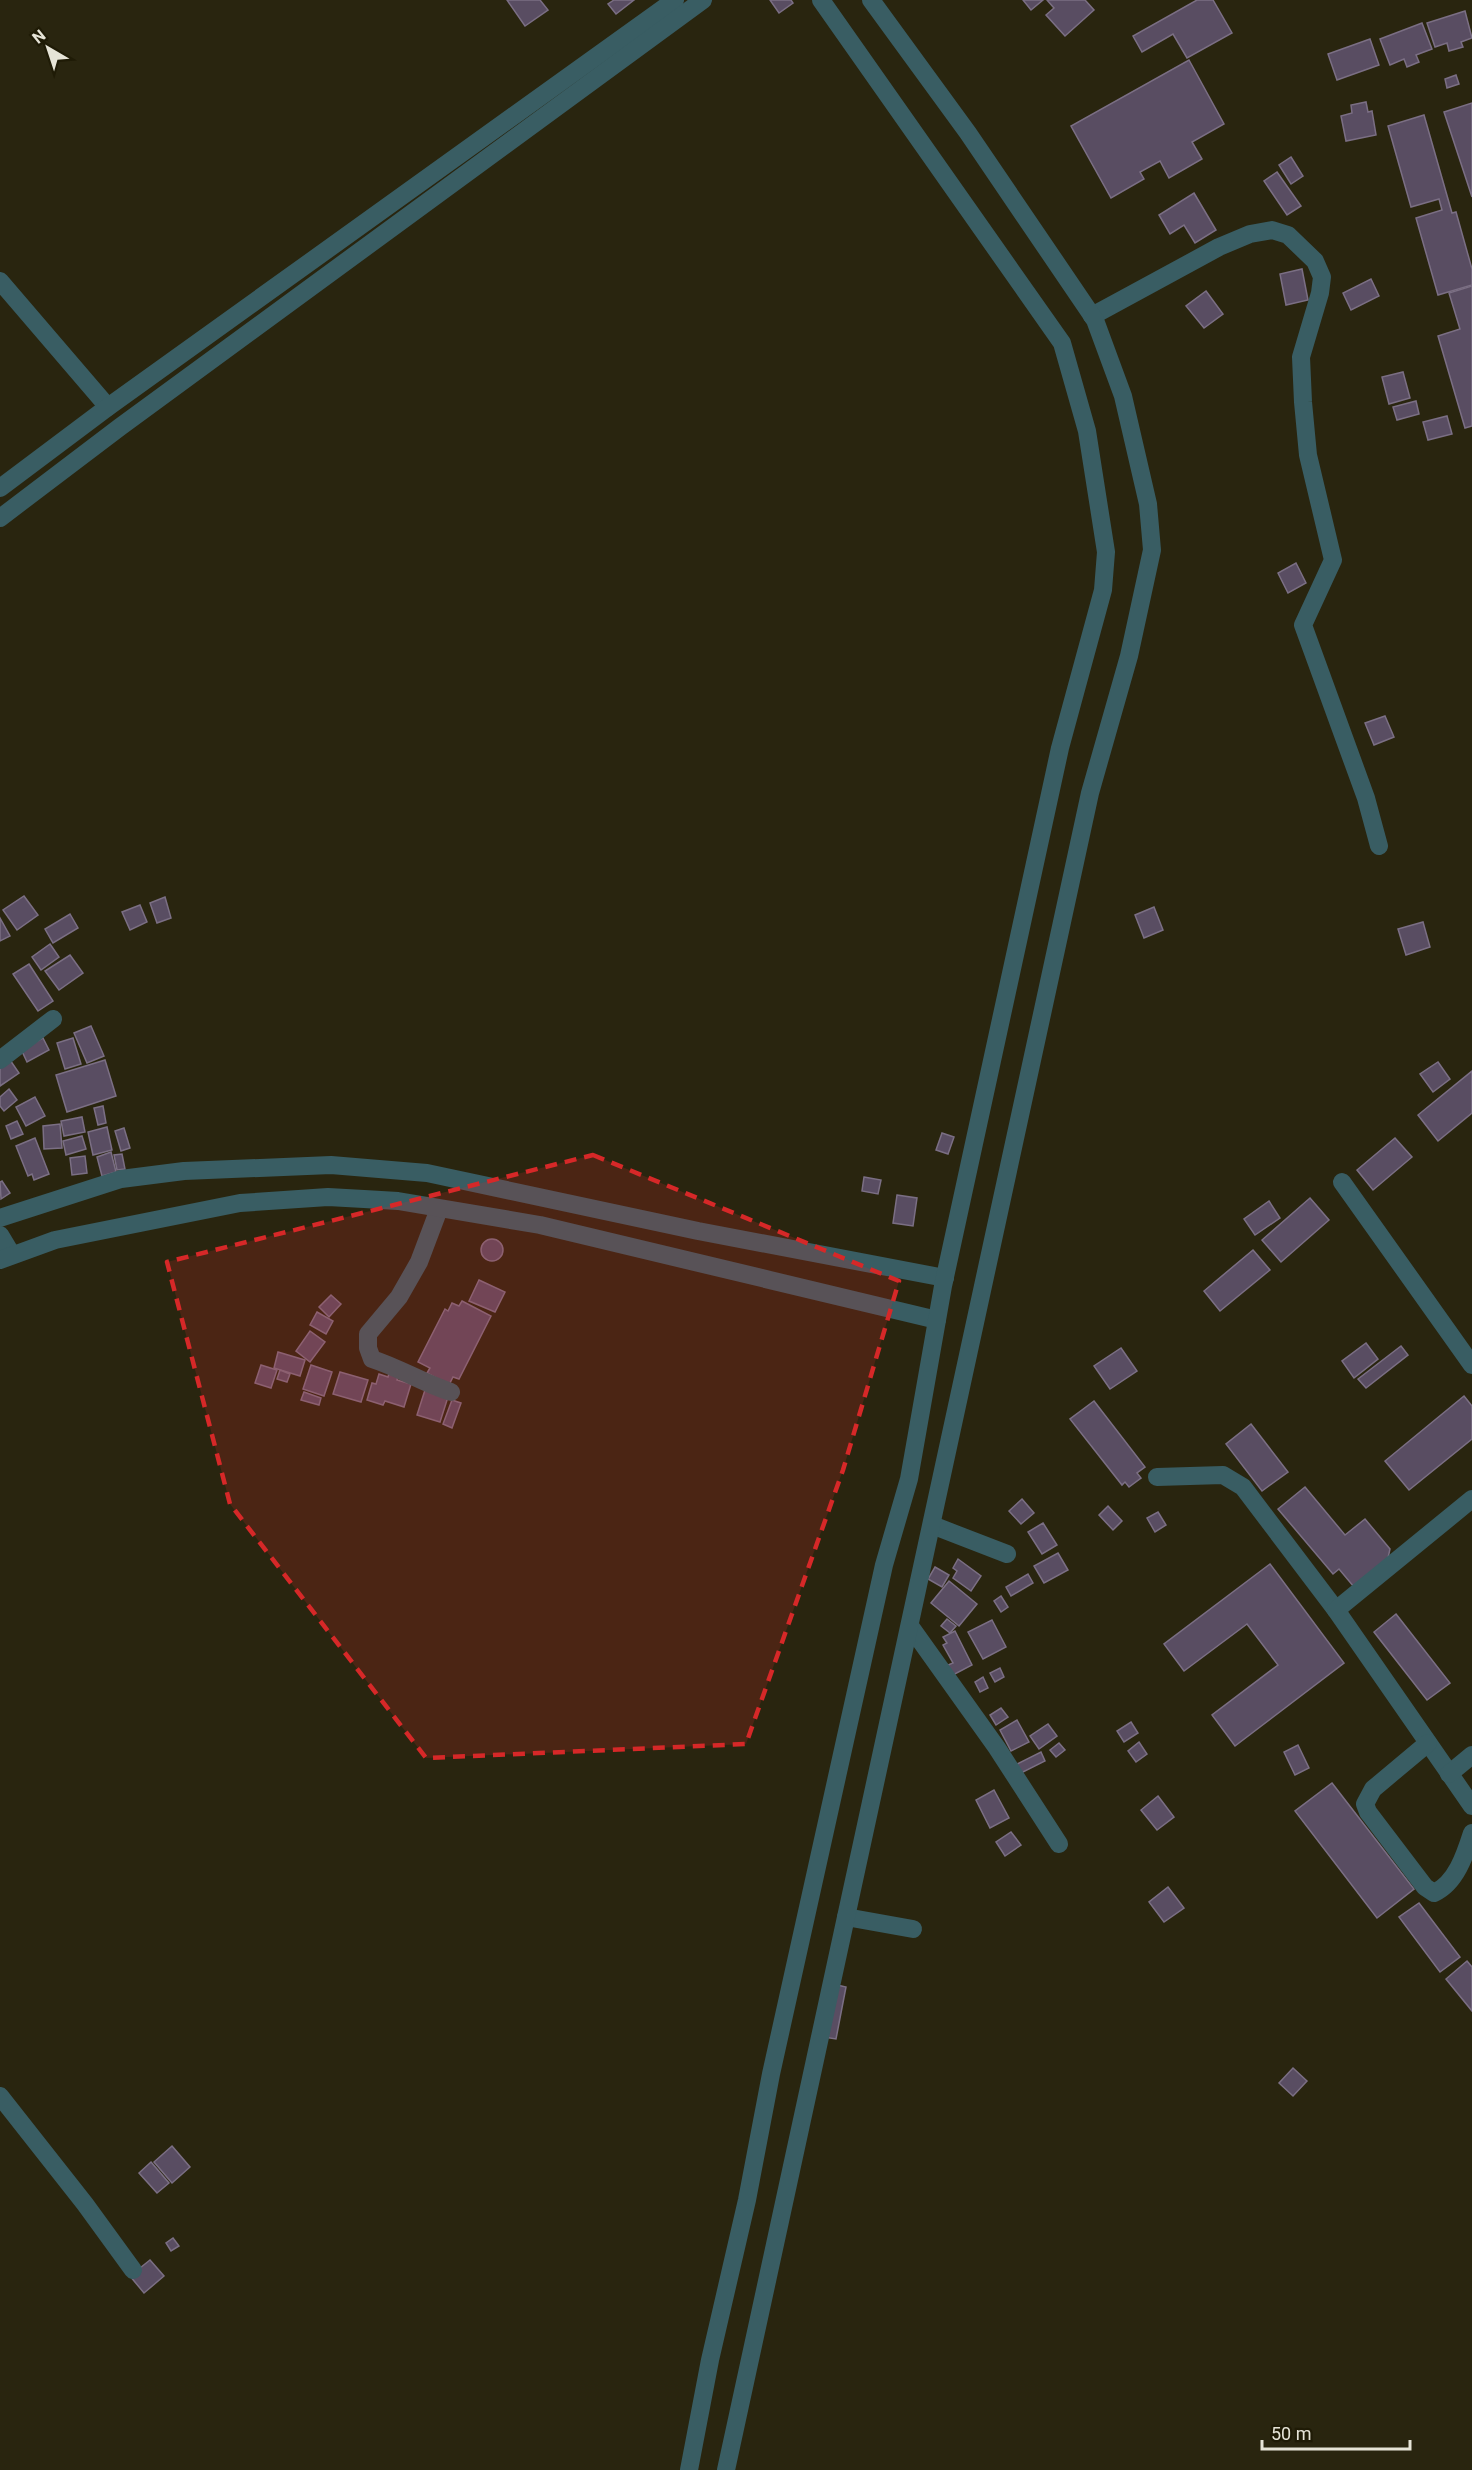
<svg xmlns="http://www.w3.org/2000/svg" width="1472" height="2470" viewBox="0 0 1472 2470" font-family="Roboto,sans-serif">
	<rect width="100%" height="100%" fill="#29250f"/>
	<g fill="#594d62" stroke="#7b6f84" stroke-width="1.5">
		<polygon points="507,0 540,0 548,10 525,26"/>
		<polygon points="614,0 634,0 616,14 608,4"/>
		<polygon points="770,0 791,0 793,3 779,13"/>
		<polygon points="1023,0 1043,0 1031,10"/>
		<polygon points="1047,0 1085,0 1094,10 1065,36 1046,15 1054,8"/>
		<polygon points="1197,0 1213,0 1232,33 1187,58 1173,34 1142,52 1133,36"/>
		<polygon points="1465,11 1472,38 1461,42 1463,47 1449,51 1447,43 1435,47 1427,23"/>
		<polygon points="1422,23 1432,49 1416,55 1419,62 1407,67 1404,59 1390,65 1380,39"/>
		<polygon points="1370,39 1379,65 1337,80 1328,54"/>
		<polygon points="1189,60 1224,124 1192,142 1202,159 1169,178 1160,161 1140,172 1144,179 1111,198 1071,126"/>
		<polygon points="1456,75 1459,84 1447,88 1445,79"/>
		<polygon points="1366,102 1368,112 1372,111 1376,135 1346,141 1341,116 1352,113 1351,105"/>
		<polygon points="1472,103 1472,197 1444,112"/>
		<polygon points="1424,115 1452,213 1456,212 1472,269 1472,285 1438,295 1416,218 1442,210 1439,199 1411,207 1388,126"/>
		<polygon points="1291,157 1303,176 1291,184 1279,165"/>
		<polygon points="1277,172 1301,206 1287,215 1264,181"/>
		<polygon points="1194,193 1216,230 1195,243 1184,225 1170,234 1159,215"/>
		<polygon points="1302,269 1308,300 1286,305 1280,274"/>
		<polygon points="1371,279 1379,296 1351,310 1343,293"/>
		<polygon points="1472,286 1472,426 1465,428 1438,336 1460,329 1449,293"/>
		<polygon points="1206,291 1223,314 1204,328 1186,306"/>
		<polygon points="1403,372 1410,398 1389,404 1382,377"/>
		<polygon points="1416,401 1419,414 1397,420 1393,407"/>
		<polygon points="1447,416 1452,434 1428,440 1423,422"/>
		<polygon points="1296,563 1306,583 1288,593 1278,573"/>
		<polygon points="1385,716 1394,737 1374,745 1365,723"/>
		<polygon points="24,896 38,915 17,930 3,910"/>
		<polygon points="165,897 171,918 157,923 150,903"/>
		<polygon points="140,905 147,922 130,930 122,912"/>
		<polygon points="1154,907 1163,930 1144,938 1135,915"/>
		<polygon points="70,914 78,928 53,943 45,929"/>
		<polygon points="0,918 10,936 0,941"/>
		<polygon points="1423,922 1430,947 1406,955 1398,929"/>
		<polygon points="50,944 59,957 41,970 32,957"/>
		<polygon points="70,955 83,973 59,990 45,971"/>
		<polygon points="29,964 53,1001 38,1011 13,974"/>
		<polygon points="91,1026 104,1056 87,1063 74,1033"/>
		<polygon points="43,1038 49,1050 27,1062 21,1049"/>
		<polygon points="73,1038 81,1064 65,1069 57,1043"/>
		<polygon points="10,1060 19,1073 0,1086 0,1068"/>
		<polygon points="105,1060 116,1096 67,1112 56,1075"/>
		<polygon points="1438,1062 1450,1079 1433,1092 1420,1074"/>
		<polygon points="1472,1071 1472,1113 1438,1141 1418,1115"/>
		<polygon points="9,1089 17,1100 4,1111 0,1106 0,1097"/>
		<polygon points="35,1097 45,1116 26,1126 16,1107"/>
		<polygon points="103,1106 106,1123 98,1125 94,1108"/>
		<polygon points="82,1117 85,1132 64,1136 61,1121"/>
		<polygon points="17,1121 23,1134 11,1139 6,1126"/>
		<polygon points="60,1124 62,1148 44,1149 43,1126"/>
		<polygon points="107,1127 112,1150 93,1155 88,1132"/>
		<polygon points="124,1128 130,1148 121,1151 115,1131"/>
		<polygon points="942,1133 954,1137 948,1154 936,1150"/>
		<polygon points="82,1136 86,1149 66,1155 63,1141"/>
		<polygon points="35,1138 49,1174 34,1180 32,1174 28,1176 16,1146"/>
		<polygon points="1395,1138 1412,1157 1373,1190 1357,1170"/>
		<polygon points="111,1152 116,1172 102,1176 97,1157"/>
		<polygon points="122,1154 125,1169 117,1170 114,1155"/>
		<polygon points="85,1156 87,1173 72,1175 70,1158"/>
		<polygon points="864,1177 881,1180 878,1194 862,1191"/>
		<polygon points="2,1181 10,1193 1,1199 0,1182"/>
		<polygon points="897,1195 917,1198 913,1226 893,1223"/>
		<polygon points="1310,1198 1329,1220 1281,1262 1262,1240"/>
		<polygon points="1269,1201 1280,1218 1255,1235 1244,1219"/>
		<circle cx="492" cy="1250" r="11"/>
		<polygon points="1253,1250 1270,1270 1220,1311 1204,1291"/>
		<polygon points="479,1280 505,1292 495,1312 469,1301"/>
		<polygon points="331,1295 341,1304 329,1317 319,1307"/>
		<polygon points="462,1301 491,1316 459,1379 453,1377 449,1385 427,1373 430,1368 418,1362 445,1309 448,1311 452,1303 459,1306"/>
		<polygon points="317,1312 333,1321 326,1334 310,1325"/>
		<polygon points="310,1331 325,1342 310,1362 296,1351"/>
		<polygon points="1366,1343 1378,1359 1354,1378 1342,1361"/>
		<polygon points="1401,1346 1408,1355 1366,1388 1358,1379"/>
		<polygon points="1121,1348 1137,1371 1110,1389 1094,1366"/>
		<polygon points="278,1352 305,1360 300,1376 274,1368"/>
		<polygon points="261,1365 277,1370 271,1388 255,1383"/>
		<polygon points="311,1365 332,1372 324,1396 303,1389"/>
		<polygon points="280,1370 290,1374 287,1382 277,1379"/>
		<polygon points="390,1370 399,1373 397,1380 411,1384 404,1407 385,1401 383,1405 367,1400 372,1383 376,1384 379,1374 388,1377"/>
		<polygon points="340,1372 368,1380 361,1402 333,1394"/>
		<polygon points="425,1390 448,1397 440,1422 417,1415"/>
		<polygon points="304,1392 321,1398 319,1405 301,1400"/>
		<polygon points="1464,1396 1472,1406 1472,1439 1409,1490 1385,1461"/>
		<polygon points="452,1400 461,1403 452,1428 443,1424"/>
		<polygon points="1094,1401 1145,1467 1137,1473 1141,1478 1129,1487 1125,1482 1122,1485 1070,1419"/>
		<polygon points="1251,1424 1288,1472 1262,1491 1226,1444"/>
		<polygon points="1305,1487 1345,1535 1365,1519 1390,1549 1388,1558 1354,1587 1339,1569 1333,1574 1278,1509"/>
		<polygon points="1022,1499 1034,1513 1021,1524 1009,1511"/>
		<polygon points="1108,1506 1122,1521 1113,1530 1099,1515"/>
		<polygon points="1158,1512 1166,1525 1155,1532 1147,1518"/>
		<polygon points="1043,1523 1057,1545 1042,1554 1028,1532"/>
		<polygon points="1058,1553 1068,1570 1044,1583 1034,1566"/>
		<polygon points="958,1559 981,1576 971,1591 953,1578 957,1571 953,1568"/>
		<polygon points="1270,1564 1344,1663 1235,1746 1212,1715 1278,1665 1247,1624 1184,1671 1164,1644"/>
		<polygon points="935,1567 949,1575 942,1587 928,1579"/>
		<polygon points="1028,1574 1033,1583 1011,1596 1006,1587"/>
		<polygon points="949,1581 977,1604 959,1626 931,1603"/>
		<polygon points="1001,1596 1008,1607 1001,1612 994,1601"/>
		<polygon points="1396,1614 1450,1683 1427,1700 1374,1632"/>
		<polygon points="947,1619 956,1626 950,1633 941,1626"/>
		<polygon points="992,1620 1006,1647 983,1659 968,1632"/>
		<polygon points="955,1631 972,1665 951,1676 946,1666 953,1663 943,1645 947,1643 943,1637"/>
		<polygon points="1000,1668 1004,1677 995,1682 990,1673"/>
		<polygon points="983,1677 988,1688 980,1692 975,1682"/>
		<polygon points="1001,1708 1008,1717 996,1725 990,1715"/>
		<polygon points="1017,1720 1029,1742 1011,1751 1000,1730"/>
		<polygon points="1131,1722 1138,1733 1124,1742 1117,1731"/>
		<polygon points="1048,1724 1057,1736 1039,1749 1030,1736"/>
		<polygon points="1139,1742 1147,1754 1136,1762 1128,1751"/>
		<polygon points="1059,1743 1065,1750 1056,1757 1050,1750"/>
		<polygon points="1298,1745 1309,1768 1295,1775 1284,1752"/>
		<polygon points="1041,1752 1045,1761 1021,1773 1017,1764"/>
		<polygon points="1332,1783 1414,1889 1377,1918 1295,1811"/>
		<polygon points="994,1790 1009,1818 990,1828 976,1800"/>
		<polygon points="1158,1796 1174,1817 1157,1830 1141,1810"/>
		<polygon points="1011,1832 1021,1845 1005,1856 996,1842"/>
		<polygon points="1168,1887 1184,1908 1164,1922 1149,1902"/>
		<polygon points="1419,1903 1460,1957 1440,1972 1399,1917"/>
		<polygon points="1467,1961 1472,1967 1472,2011 1446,1979"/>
		<polygon points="833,1984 846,1987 836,2039 823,2037"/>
		<polygon points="1293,2068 1307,2081 1293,2096 1279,2083"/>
		<polygon points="172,2146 190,2167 172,2183 154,2162"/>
		<polygon points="151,2162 169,2183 157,2193 139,2173"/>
		<polygon points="173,2238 179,2246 171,2251 166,2243"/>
		<polygon points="150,2260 164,2276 144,2293 130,2276"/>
	</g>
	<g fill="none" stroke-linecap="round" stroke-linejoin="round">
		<g stroke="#395d63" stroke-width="18">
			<polyline points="0,281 108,407"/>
			<polyline points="1092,316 1219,247 1250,234 1272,230 1288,235 1315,261 1322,277 1320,293 1301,357 1303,402 1308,455 1333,560 1303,625 1366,798 1379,846"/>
			<polyline points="0,488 108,407 675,0"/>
			<polyline points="0,518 120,427 703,0"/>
			<polyline points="0,1060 53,1019"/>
			<polyline points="1342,1182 1472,1365"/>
			<path d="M439 1209 419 1262 399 1297 368 1334V1348L372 1359C400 1368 423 1383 451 1392"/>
			<polyline points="0,1218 121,1179 184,1171 331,1165 427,1173 698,1231 945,1278"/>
			<polyline points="0,1235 12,1255"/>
			<polyline points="0,1260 55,1240 240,1203 328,1197 364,1199 398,1201 540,1225 937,1320"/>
			<polyline points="1157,1477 1223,1475 1243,1487 1336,1610"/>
			<polyline points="1472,1499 1336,1610 1472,1806"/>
			<polyline points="932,1525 1007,1554"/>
			<polyline points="910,1626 997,1748 1059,1844"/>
			<path d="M1428 1743 1373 1789 1365 1804 1368 1812 1425 1887 1434 1893C1456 1883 1465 1855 1472 1833"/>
			<polyline points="1449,1774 1472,1755"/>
			<polyline points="846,1917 913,1929"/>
			<polyline points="0,2096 85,2204 133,2270"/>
			<polyline points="689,2470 710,2360 747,2200 771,2074 884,1565 909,1479 943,1286 1060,748 1103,590 1106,552 1087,431 1062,343 821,0"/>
			<polyline points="726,2470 1090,793 1129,656 1152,550 1148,504 1123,396 1095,320 968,133 871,0"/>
		</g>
	</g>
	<path fill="#d62828" fill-opacity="0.2" stroke="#d62828" stroke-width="4.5" stroke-dasharray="12 8" stroke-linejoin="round" d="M593 1155 899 1281 843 1470 746 1744 426 1758 230 1504 167 1262Z"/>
	<g transform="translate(48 48) rotate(321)" stroke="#1f1b06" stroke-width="4.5" paint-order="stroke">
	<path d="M0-4.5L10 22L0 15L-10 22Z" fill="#e6e4d7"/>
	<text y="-9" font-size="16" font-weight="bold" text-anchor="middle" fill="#e6e4d7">N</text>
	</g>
	<path d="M1262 2440v9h148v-9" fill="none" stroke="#e6e4d7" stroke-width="3"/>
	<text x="1271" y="2440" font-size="18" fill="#e6e4d7" stroke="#1f1b06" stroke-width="4.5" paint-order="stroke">50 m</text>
</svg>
